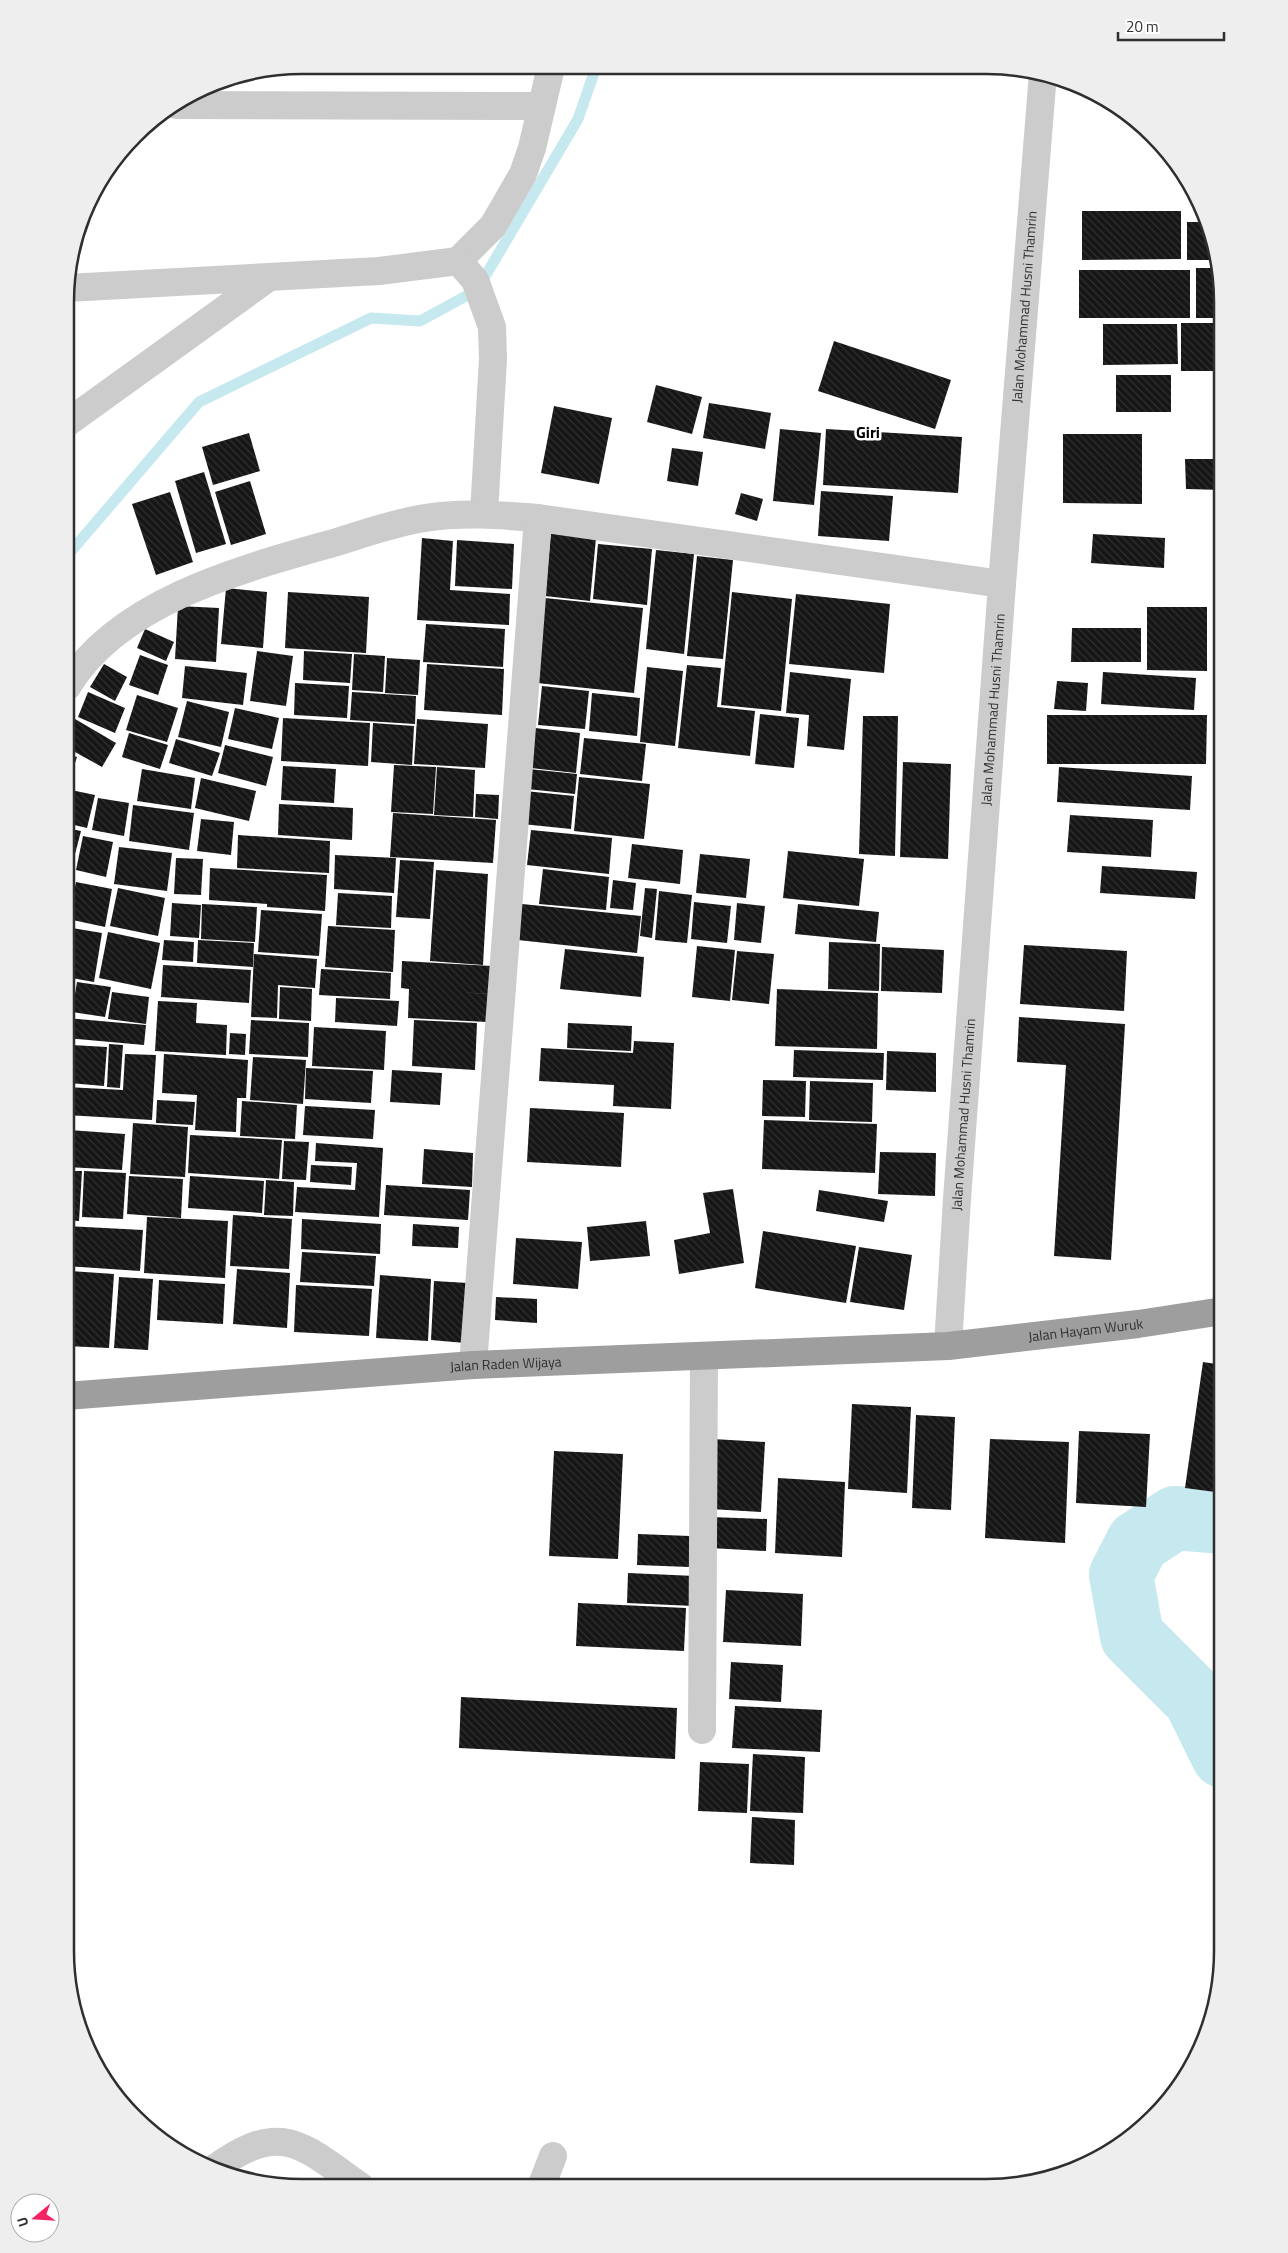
<svg xmlns="http://www.w3.org/2000/svg" width="1288" height="2253" viewBox="0 0 1288 2253" font-family="'Titillium Web',sans-serif">
	<defs>
		<pattern id="building-back-hatch" width="6" height="6" patternUnits="userSpaceOnUse" patternTransform="scale(1.25)"><rect width="6" height="6" fill="#161616"/><path d="M-1 5l2 2M0 0l6 6M5-1l2 2" fill="none" stroke="#303030"/></pattern>
	</defs>
	<rect width="100%" height="100%" fill="#fff"/>
	<g fill="none" stroke-linecap="round" stroke-linejoin="round">
		<polyline stroke="#c6e9ef" stroke-width="11" points="67,556 199,402 371,318 420,321 477,290 578,119 596,67"/>
		<polyline stroke="#c6e9ef" stroke-width="64" points="1223,1756 1195,1699 1132,1636 1121,1575 1138,1542 1175,1518 1223,1522"/>
	</g>
	<g fill="url(#building-back-hatch)">
		<polygon points="1128,114 1141,123 1128,123"/>
		<polygon points="1082,211 1181,211 1181,259 1082,260"/>
		<polygon points="1187,222 1208,222 1216,260 1187,260"/>
		<polygon points="1196,268 1217,268 1223,302 1223,318 1196,318"/>
		<rect x="1079" y="270" width="111" height="48"/>
		<rect x="1181" y="323" width="42" height="48"/>
		<polygon points="1103,324 1177,324 1178,364 1103,365"/>
		<polygon points="834,341 951,380 935,429 818,391"/>
		<rect x="1116" y="375" width="55" height="37"/>
		<polygon points="656,385 702,397 692,434 647,422"/>
		<polygon points="709,403 771,413 765,449 703,438"/>
		<polygon points="554,406 612,418 599,484 541,473"/>
		<polygon points="780,429 821,433 814,505 773,501"/>
		<polygon points="826,429 962,437 958,493 823,485"/>
		<polygon points="249,433 260,471 213,485 202,447"/>
		<polygon points="1063,434 1142,434 1142,504 1063,503"/>
		<polygon points="672,448 703,452 698,486 667,481"/>
		<polygon points="1185,459 1223,459 1223,490 1186,489"/>
		<polygon points="204,472 226,544 196,553 175,481"/>
		<polygon points="250,481 266,534 231,545 215,492"/>
		<polygon points="821,491 893,496 889,541 818,536"/>
		<polygon points="170,492 193,562 156,575 132,504"/>
		<polygon points="741,493 763,499 757,521 735,514"/>
		<polygon points="551,533 596,538 590,601 545,596"/>
		<polygon points="1093,534 1165,538 1164,568 1091,563"/>
		<polygon points="422,538 453,541 450,590 510,594 509,625 417,620"/>
		<polygon points="457,540 514,544 512,589 455,586"/>
		<polygon points="598,544 652,549 647,605 593,599"/>
		<polygon points="656,550 694,554 684,654 646,649"/>
		<polygon points="697,556 733,560 723,659 687,656"/>
		<polygon points="226,588 267,592 263,648 221,644"/>
		<polygon points="288,592 369,597 366,653 285,648"/>
		<polygon points="732,592 792,599 781,711 721,705"/>
		<polygon points="796,594 890,604 884,673 789,664"/>
		<polygon points="545,598 643,608 634,693 537,683"/>
		<polygon points="178,606 219,608 216,662 175,659"/>
		<polygon points="1147,607 1207,607 1207,671 1147,670"/>
		<polygon points="426,624 505,629 503,667 423,662"/>
		<polygon points="1072,628 1141,628 1141,662 1071,662"/>
		<polygon points="145,629 174,642 166,661 137,648"/>
		<polygon points="257,651 293,656 286,706 250,701"/>
		<polygon points="304,651 352,654 350,683 303,680"/>
		<polygon points="354,654 385,656 383,692 352,690"/>
		<polygon points="140,655 168,665 158,695 129,685"/>
		<polygon points="387,658 420,660 418,695 385,693"/>
		<polygon points="104,664 127,677 115,701 90,687"/>
		<polygon points="427,664 504,669 502,715 424,710"/>
		<polygon points="687,665 721,668 717,707 755,711 750,756 678,748"/>
		<polygon points="185,666 247,673 243,705 182,698"/>
		<polygon points="647,667 683,671 675,746 640,742"/>
		<polygon points="790,672 851,679 844,750 807,746 809,715 786,713"/>
		<polygon points="1103,672 1196,678 1194,710 1101,704"/>
		<polygon points="1057,681 1088,683 1086,711 1054,709"/>
		<polygon points="295,683 349,686 347,718 294,715"/>
		<polygon points="542,686 589,691 585,729 538,725"/>
		<polygon points="88,692 125,708 115,733 78,717"/>
		<polygon points="352,692 416,696 415,724 350,720"/>
		<polygon points="592,693 640,698 637,736 589,731"/>
		<polygon points="137,695 178,708 167,742 126,730"/>
		<polygon points="187,701 229,712 221,747 178,737"/>
		<polygon points="235,708 279,718 272,749 228,739"/>
		<polygon points="760,714 799,718 794,768 755,764"/>
		<polygon points="1047,715 1207,715 1206,764 1047,764"/>
		<polygon points="863,716 898,716 895,856 859,854"/>
		<polygon points="283,718 370,723 368,766 281,761"/>
		<polygon points="75,719 116,743 102,767 66,747 66,734"/>
		<polygon points="417,719 488,724 485,768 414,764"/>
		<polygon points="373,723 414,726 412,765 371,762"/>
		<polygon points="535,728 580,733 576,773 531,768"/>
		<polygon points="129,733 168,745 160,769 122,757"/>
		<polygon points="584,738 646,744 642,781 580,774"/>
		<polygon points="176,739 220,753 212,776 169,763"/>
		<polygon points="225,745 273,757 266,786 218,773"/>
		<polygon points="66,754 77,757 69,782 66,781"/>
		<polygon points="903,762 951,764 948,859 900,857"/>
		<polygon points="394,765 436,767 433,814 391,812"/>
		<polygon points="283,766 336,769 334,803 281,800"/>
		<polygon points="437,767 475,770 473,817 434,815"/>
		<polygon points="1059,767 1192,776 1190,810 1057,802"/>
		<polygon points="142,769 195,778 191,809 137,801"/>
		<polygon points="529,769 577,774 575,794 527,789"/>
		<polygon points="579,777 650,784 644,839 574,831"/>
		<polygon points="201,778 256,791 249,821 195,808"/>
		<polygon points="71,790 95,795 87,828 66,823 66,809"/>
		<polygon points="525,791 574,796 571,829 522,824"/>
		<polygon points="476,794 499,795 498,819 475,817"/>
		<polygon points="98,798 129,803 124,836 92,830"/>
		<polygon points="279,804 353,808 352,840 278,835"/>
		<polygon points="133,805 194,813 189,850 129,841"/>
		<polygon points="393,813 496,820 493,863 390,857"/>
		<polygon points="1070,815 1153,820 1151,857 1067,852"/>
		<polygon points="201,819 234,822 231,855 197,851"/>
		<polygon points="66,828 81,831 68,881 66,881"/>
		<polygon points="531,830 612,838 609,874 527,865"/>
		<polygon points="238,835 330,841 329,873 237,868"/>
		<polygon points="83,836 113,842 106,877 76,870"/>
		<polygon points="632,844 683,850 680,884 628,878"/>
		<polygon points="119,847 172,853 167,891 114,884"/>
		<polygon points="788,851 864,859 859,906 783,898"/>
		<polygon points="700,854 750,859 746,898 696,893"/>
		<polygon points="335,855 396,858 394,893 334,889"/>
		<polygon points="176,858 203,859 201,895 174,894"/>
		<polygon points="400,860 434,862 430,919 396,917"/>
		<polygon points="1102,866 1197,872 1195,899 1100,893"/>
		<polygon points="210,868 327,875 325,911 267,907 267,904 209,900"/>
		<polygon points="543,869 609,877 606,910 539,904"/>
		<polygon points="436,870 488,874 483,965 430,961"/>
		<polygon points="613,880 636,883 633,910 610,908"/>
		<polygon points="76,882 112,889 105,927 68,919"/>
		<polygon points="118,888 165,898 158,936 110,926"/>
		<polygon points="645,888 657,889 652,938 640,936"/>
		<polygon points="659,891 692,895 687,943 655,940"/>
		<polygon points="338,893 392,896 391,928 336,925"/>
		<polygon points="694,902 731,906 727,943 691,939"/>
		<polygon points="172,903 201,905 199,938 170,936"/>
		<polygon points="737,903 765,906 761,943 734,940"/>
		<polygon points="202,904 257,907 255,942 201,939"/>
		<polygon points="522,904 641,916 637,953 518,940"/>
		<polygon points="798,904 879,912 876,942 795,934"/>
		<polygon points="261,910 322,914 319,956 258,952"/>
		<polygon points="328,926 395,930 393,972 325,967"/>
		<polygon points="66,927 102,933 94,982 66,977"/>
		<polygon points="108,932 160,943 151,989 99,978"/>
		<polygon points="164,940 194,942 193,962 162,960"/>
		<polygon points="198,940 254,943 253,967 197,963"/>
		<polygon points="829,942 880,944 879,991 828,989"/>
		<polygon points="1024,945 1127,951 1124,1011 1020,1004"/>
		<polygon points="697,946 735,950 730,1001 692,997"/>
		<polygon points="882,947 944,950 942,993 881,991"/>
		<polygon points="565,949 644,957 641,997 560,989"/>
		<polygon points="737,951 774,954 769,1004 732,1000"/>
		<polygon points="254,954 317,959 315,988 278,985 277,1018 251,1017"/>
		<polygon points="402,961 492,966 490,994 459,992 488,994 487,1022 408,1018 409,989 401,988"/>
		<polygon points="163,965 251,970 249,1003 161,997"/>
		<polygon points="321,969 391,973 390,999 319,995"/>
		<polygon points="77,982 111,987 105,1017 72,1012"/>
		<polygon points="280,987 312,989 311,1021 279,1019"/>
		<polygon points="777,989 878,993 877,1049 775,1046"/>
		<polygon points="112,992 149,997 146,1024 108,1019"/>
		<polygon points="336,998 399,1001 397,1026 335,1022"/>
		<polygon points="158,1001 197,1003 196,1023 227,1025 226,1055 155,1051"/>
		<polygon points="1019,1017 1125,1024 1111,1260 1054,1256 1066,1065 1017,1062"/>
		<polygon points="66,1018 146,1025 144,1045 66,1038"/>
		<polygon points="251,1020 309,1023 308,1057 249,1054"/>
		<polygon points="414,1020 477,1023 475,1070 412,1066"/>
		<polygon points="568,1023 632,1026 631,1051 567,1048"/>
		<polygon points="314,1027 386,1031 384,1070 312,1066"/>
		<polygon points="230,1033 246,1034 245,1055 229,1054"/>
		<polygon points="634,1041 674,1043 671,1109 613,1106 614,1085 539,1081 541,1048 633,1053"/>
		<polygon points="109,1044 123,1045 120,1088 107,1087"/>
		<polygon points="72,1045 107,1047 104,1086 69,1083"/>
		<polygon points="66,1046 69,1046 68,1070 66,1070"/>
		<polygon points="794,1050 884,1053 883,1080 793,1077"/>
		<polygon points="887,1051 936,1053 936,1092 886,1090"/>
		<polygon points="125,1054 156,1055 152,1120 66,1115 66,1087 123,1090"/>
		<polygon points="164,1054 248,1060 246,1098 237,1098 236,1132 195,1130 197,1095 162,1093"/>
		<polygon points="253,1057 306,1060 303,1104 250,1100"/>
		<polygon points="306,1068 373,1071 371,1103 305,1099"/>
		<polygon points="392,1070 442,1073 440,1105 390,1102"/>
		<polygon points="763,1080 806,1081 805,1117 762,1116"/>
		<polygon points="810,1081 873,1083 872,1122 809,1120"/>
		<polygon points="157,1100 195,1102 193,1125 156,1123"/>
		<polygon points="242,1101 297,1105 295,1139 240,1136"/>
		<polygon points="305,1106 375,1110 373,1139 303,1135"/>
		<polygon points="530,1108 624,1113 621,1167 527,1162"/>
		<polygon points="764,1120 877,1124 875,1173 762,1169"/>
		<polygon points="133,1123 188,1127 185,1177 130,1174"/>
		<polygon points="69,1130 125,1134 122,1170 67,1167"/>
		<polygon points="190,1135 282,1140 279,1179 188,1173"/>
		<polygon points="284,1141 309,1142 306,1180 282,1179"/>
		<polygon points="316,1143 383,1148 379,1217 295,1212 297,1187 355,1190 357,1163 315,1161"/>
		<polygon points="424,1149 473,1153 472,1187 422,1184"/>
		<polygon points="880,1152 936,1153 935,1196 878,1194"/>
		<polygon points="311,1165 352,1167 351,1185 310,1182"/>
		<polygon points="66,1171 82,1171 79,1221 66,1220"/>
		<polygon points="84,1171 126,1173 123,1219 82,1217"/>
		<polygon points="129,1176 183,1179 181,1218 127,1214"/>
		<polygon points="190,1176 264,1181 262,1213 188,1208"/>
		<polygon points="266,1180 294,1182 293,1216 264,1215"/>
		<polygon points="386,1185 470,1190 468,1220 384,1215"/>
		<polygon points="733,1189 744,1263 679,1274 674,1240 710,1233 703,1193"/>
		<polygon points="819,1190 888,1201 884,1222 816,1211"/>
		<polygon points="233,1215 292,1219 289,1269 230,1266"/>
		<polygon points="147,1217 228,1221 225,1278 144,1273"/>
		<polygon points="302,1219 381,1224 380,1254 301,1249"/>
		<polygon points="646,1221 650,1256 590,1261 587,1227"/>
		<polygon points="413,1224 459,1227 458,1248 412,1246"/>
		<polygon points="66,1226 143,1230 140,1271 66,1266"/>
		<polygon points="763,1231 856,1246 846,1303 755,1288"/>
		<polygon points="516,1238 582,1242 578,1289 513,1284"/>
		<polygon points="859,1247 912,1255 904,1310 850,1302"/>
		<polygon points="302,1252 376,1256 374,1286 300,1282"/>
		<polygon points="237,1269 290,1273 287,1328 233,1324"/>
		<polygon points="70,1271 114,1274 109,1348 66,1346"/>
		<polygon points="380,1275 431,1279 428,1341 376,1338"/>
		<polygon points="119,1277 153,1279 148,1350 114,1348"/>
		<polygon points="159,1280 225,1284 223,1324 157,1320"/>
		<polygon points="434,1281 468,1283 465,1343 431,1340"/>
		<polygon points="296,1285 372,1289 369,1336 294,1332"/>
		<polygon points="496,1297 537,1299 537,1323 495,1320"/>
		<polygon points="1203,1362 1223,1365 1223,1493 1185,1488"/>
		<polygon points="852,1404 911,1407 907,1493 848,1489"/>
		<polygon points="916,1415 955,1417 951,1510 912,1508"/>
		<polygon points="1079,1431 1150,1434 1146,1507 1076,1503"/>
		<polygon points="713,1439 765,1442 761,1512 710,1509"/>
		<polygon points="990,1439 1069,1442 1065,1543 985,1538"/>
		<polygon points="66,1442 69,1442 67,1468 66,1468"/>
		<polygon points="554,1451 623,1454 618,1559 549,1556"/>
		<polygon points="778,1478 845,1482 842,1557 775,1553"/>
		<polygon points="711,1517 767,1519 766,1551 710,1548"/>
		<polygon points="638,1534 690,1536 689,1567 637,1565"/>
		<polygon points="628,1573 695,1576 694,1606 627,1603"/>
		<polygon points="726,1590 803,1594 801,1646 723,1642"/>
		<polygon points="578,1603 686,1608 684,1651 576,1646"/>
		<polygon points="731,1662 783,1665 781,1702 729,1699"/>
		<polygon points="461,1697 677,1708 675,1759 459,1748"/>
		<polygon points="735,1706 822,1710 820,1752 732,1748"/>
		<polygon points="753,1754 805,1757 803,1813 750,1811"/>
		<polygon points="700,1762 749,1764 747,1813 698,1811"/>
		<polygon points="752,1817 795,1820 794,1865 750,1863"/>
	</g>
	<g fill="none" stroke-linecap="round" stroke-linejoin="round">
		<g stroke="#ccc" stroke-width="28">
			<polyline points="176,105 541,106"/>
			<polyline points="458,261 493,226 523,174 532,148 551,67"/>
			<polyline points="67,288 379,271 458,261 475,280 492,327 493,359 484,513"/>
			<polyline points="67,423 268,278"/>
			<path d="M67 687C117 602 241 569 330 544 360 535 393 523 425 518 462 512 500 515 538 518"/>
			<polyline points="473,1365 538,518 1002,584"/>
			<polyline points="702,1730 704,1357"/>
			<path d="M212 2170C281 2120 299 2143 360 2186"/>
			<polyline points="541,2187 553,2156"/>
		</g>
		<path stroke="#ccc" stroke-width="28" id="s1" d="M948 1346 957 1199 1002 584 1043 73"/>
		<path stroke="#9e9e9e" stroke-width="28" id="s2" d="M66 1396 473 1365 948 1346 1138 1324 1223 1311"/>
	</g>
	<g text-anchor="middle" stroke-width="5" stroke-linejoin="round" paint-order="stroke">
		<g font-size="14" fill="#2f2f2f" stroke="#fff">
			<text dy="5" stroke="none"><textPath href="#s1" startOffset="1042">Jalan Mohammad Husni Thamrin</textPath></text>
			<text dy="5" stroke="none"><textPath href="#s1" startOffset="638">Jalan Mohammad Husni Thamrin</textPath></text>
			<text dy="5" stroke="none"><textPath href="#s1" startOffset="232">Jalan Mohammad Husni Thamrin</textPath></text>
			<text dy="5" stroke="none"><textPath href="#s2" startOffset="1022">Jalan Hayam Wuruk</textPath></text>
			<text dy="5" stroke="none"><textPath href="#s2" startOffset="441">Jalan Raden Wijaya</textPath></text>
		</g>
		<g font-size="16" font-weight="bold" fill="#000" stroke="#fff">
			<text x="868" y="438">Giri</text>
		</g>
	</g>
	<path d="M0 0H1288V2253H0ZM302 74H986A228 228 0 0 1 1214 302V1951A228 228 0 0 1 986 2179H302A228 228 0 0 1 74 1951V302A228 228 0 0 1 302 74Z" fill="#eee" fill-rule="evenodd"/>
	<path fill="none" stroke="#2f2f2f" stroke-width="2.5" d="M302 74H986A228 228 0 0 1 1214 302V1951A228 228 0 0 1 986 2179H302A228 228 0 0 1 74 1951V302A228 228 0 0 1 302 74Z"/>
	<g transform="translate(35 2218) rotate(252)"><circle r="24" fill="#ffffff" stroke="#acacac"/>
	<path d="M0-4L9 19L0 12L-9 19Z" fill="#f52263"/>
	<text y="-8" font-size="14" font-weight="bold" text-anchor="middle" fill="#2f2f2f">U</text>
	</g>
	<path d="M1118 32v8h106v-8" fill="none" stroke="#2f2f2f" stroke-width="2.5"/>
	<text x="1126" y="32" font-size="15" fill="#2f2f2f" stroke="#ffffff" stroke-width="4" paint-order="stroke">20 m</text>
</svg>
